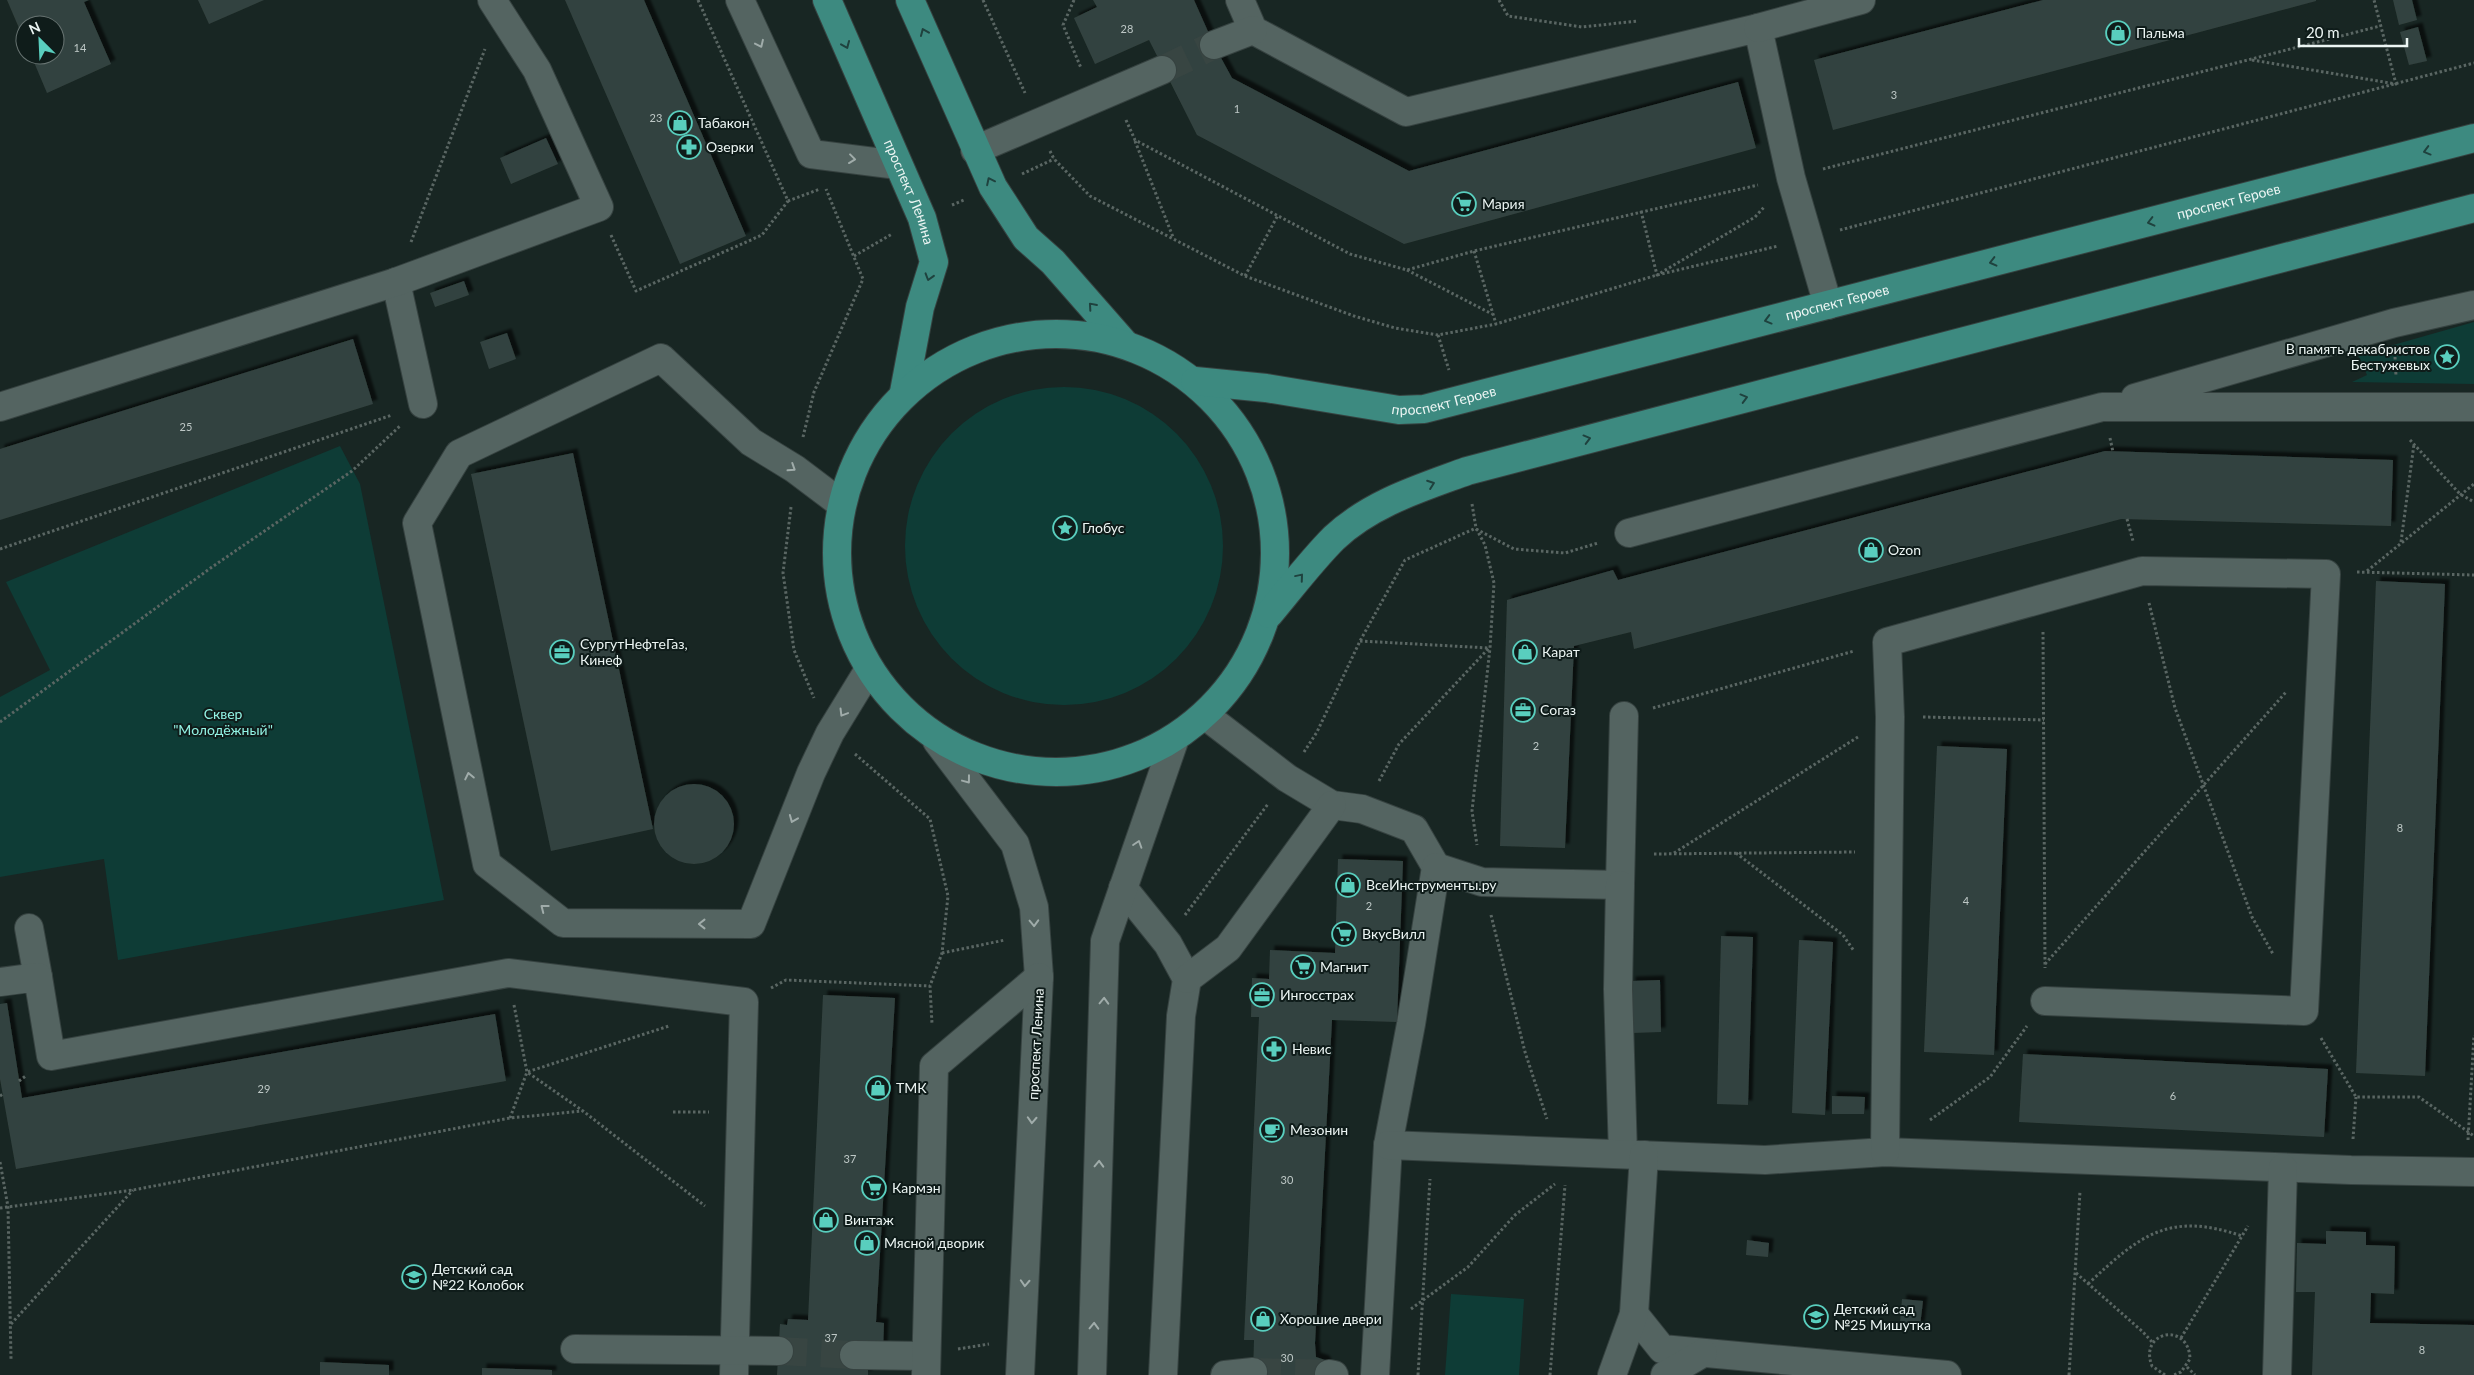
<svg xmlns="http://www.w3.org/2000/svg" width="2474" height="1375" viewBox="0 0 2474 1375" font-family="Lato,sans-serif">
	<defs>
		<filter id="shadow"><feDropShadow dx="4.5" dy="-4.5" stdDeviation="1" flood-color="#0009"/></filter>
	</defs>
	<rect width="100%" height="100%" fill="#182623"/>
	<g fill="#0e3c36">
		<polygon points="2474,322 2474,384 2352,382 2367,375 2358,355"/>
		<circle cx="1064" cy="546" r="159"/>
		<polygon points="340,446 360,484 444,900 118,960 104,859 0,877 0,697 50,670 6,582"/>
		<polygon points="1451,1294 1524,1299 1519,1375 1445,1375"/>
	</g>
	<g fill="#33423f" filter="url(#shadow)">
		<polygon points="7,0 89,0 84,2 111,64 47,93 31,55 55,55 55,25 25,25 25,42"/>
		<polygon points="198,0 264,0 209,24"/>
		<polygon points="565,0 644,0 746,236 680,264"/>
		<polygon points="1093,0 1194,0 1214,45 1232,78 1409,171 1738,82 1756,148 1404,244 1197,135 1149,40 1095,64 1074,18 1097,7"/>
		<polygon points="2043,0 2316,0 2316,1 1833,130 1814,60"/>
		<polygon points="2393,0 2412,0 2417,20 2399,25"/>
		<polygon points="2418,27 2427,61 2409,65 2400,32"/>
		<polygon points="546,138 558,164 511,184 500,158"/>
		<polygon points="464,281 469,295 435,307 430,293"/>
		<polygon points="507,333 516,359 489,369 480,342"/>
		<polygon points="353,339 373,404 0,520 0,449"/>
		<polygon points="2105,451 2393,460 2391,526 2121,519 1634,649 1631,632 1574,646 1565,848 1500,846 1507,600 1613,570 1618,580"/>
		<polygon points="573,453 653,829 551,851 471,474"/>
		<polygon points="2376,581 2445,584 2425,1076 2356,1073"/>
		<polygon points="1937,746 2007,749 1994,1055 1924,1052"/>
		<circle cx="694" cy="824" r="40"/>
		<polygon points="1338,859 1403,861 1397,1022 1332,1020 1315,1343 1316,1357 1325,1360 1329,1369 1328,1375 1253,1375 1254,1340 1244,1340 1259,1017 1251,1017 1252,978 1269,979 1270,950 1335,953"/>
		<polygon points="1721,936 1753,937 1748,1105 1717,1104"/>
		<polygon points="1799,940 1833,942 1825,1115 1792,1113"/>
		<polygon points="1660,980 1661,1032 1632,1033 1631,981"/>
		<polygon points="823,995 895,998 876,1322 884,1323 883,1351 868,1364 868,1375 777,1375 780,1324 787,1325 788,1319 808,1320"/>
		<polygon points="7,1003 22,1098 495,1014 506,1081 16,1169 0,1079 0,1004"/>
		<polygon points="2023,1054 2328,1069 2324,1137 2019,1122"/>
		<polygon points="1832,1096 1865,1097 1864,1114 1832,1114"/>
		<polygon points="2326,1231 2366,1232 2366,1245 2395,1246 2394,1294 2371,1293 2370,1323 2474,1325 2474,1375 2312,1375 2315,1292 2296,1292 2297,1243 2326,1244"/>
		<polygon points="1747,1240 1769,1243 1768,1257 1746,1255"/>
		<polygon points="1902,1299 1923,1301 1920,1326 1900,1323"/>
		<polygon points="320,1362 389,1365 389,1375 320,1375"/>
		<polygon points="482,1368 552,1370 552,1375 482,1375"/>
	</g>
	<g fill="none" stroke-linecap="round" stroke-linejoin="round">
		<g stroke="#384542" stroke-width="28" stroke-dasharray="28 14" stroke-linecap="butt">
			<polyline points="1162,70 1214,45"/>
			<polyline points="779,1351 854,1355"/>
			<polyline points="1253,1372 1329,1374"/>
		</g>
		<g stroke="#364240" stroke-width="30">
			<g id="minor">
				<polyline points="740,0 811,154 898,165"/>
				<polyline points="1240,0 1253,30 1406,112 1758,28 1791,178 1828,305"/>
				<polyline points="1758,28 1861,0"/>
				<polyline points="1214,45 1253,30"/>
				<polyline points="975,150 1162,70"/>
				<polyline points="396,282 423,404"/>
				<polyline points="2135,398 2394,323 2474,305"/>
				<polyline points="0,407 396,282 599,207 537,70 492,0"/>
				<polyline points="840,503 795,469 751,442 661,358 459,454 417,523 487,864 563,923 751,924 811,773 830,733 868,671"/>
				<polyline points="1629,533 2102,407 2474,407"/>
				<polyline points="1206,716 1287,778 1332,805 1362,809 1414,829 1436,867 1411,1024 1388,1145 1375,1375"/>
				<polyline points="937,741 1015,844 1034,907 1039,977 1020,1375"/>
				<polyline points="1436,867 1482,882 1620,885 1624,716"/>
				<polyline points="1620,885 1618,989 1623,1154"/>
				<polyline points="1123,888 1168,944 1187,979 1181,1016 1163,1375"/>
				<polyline points="29,928 38,977"/>
				<polyline points="1187,979 1228,948 1332,805"/>
				<polyline points="0,982 38,977 51,1056 508,973 744,1002 734,1375"/>
				<polyline points="1388,1145 1765,1160 1885,1152 2351,1170 2474,1172"/>
				<polyline points="1885,1152 1890,717 1887,642 2142,571 2326,574 2304,1011 2045,1001"/>
				<polyline points="1634,1314 1662,1349 1947,1375"/>
				<polyline points="575,1349 779,1351"/>
				<polyline points="854,1355 926,1356"/>
				<polyline points="1329,1374 1334,1375"/>
				<polyline points="926,1375 934,1066 1039,977"/>
				<polyline points="1092,1375 1105,941 1174,741"/>
				<polyline points="1225,1375 1253,1372"/>
				<polyline points="1612,1375 1634,1314 1644,1155"/>
				<polyline points="1665,1375 1703,1353"/>
				<polyline points="2277,1375 2283,1168"/>
			</g>
		</g>
		<g stroke="#364240" stroke-width="30">
			<g id="major">
				<path id="s1" d="M827 0 922 218 934 262 920 307 904 392"/>
				<polyline points="910,0 993,187 1026,238 1053,262 1124,343"/>
				<circle cx="1056" cy="553" r="219"/>
				<path id="s2" d="M1195 381 1266 388 1399 410 1424 409 2474 138"/>
				<path d="M1269 614C1290 589 1311 561 1334 538 1371 503 1421 488 1467 471L2474 208"/>
			</g>
		</g>
		<g stroke="#5a6663" stroke-width="3" stroke-dasharray="2.5 2.5" stroke-linecap="butt">
			<polyline points="698,0 788,201 820,189"/>
			<polyline points="983,0 1025,93"/>
			<polyline points="1074,0 1063,25 1081,68"/>
			<polyline points="1499,0 1508,16 1582,27 1638,21"/>
			<polyline points="2252,60 2396,84 2374,0"/>
			<polyline points="1126,120 1135,140 1350,254 1407,270 1474,251 1758,185"/>
			<polyline points="1135,141 1173,237"/>
			<polyline points="1050,151 1054,159 1090,196 1245,276 1354,316 1395,328 1438,335 1496,324 1657,275 1778,246"/>
			<polyline points="1823,169 2380,26"/>
			<polyline points="1022,174 1054,159"/>
			<polyline points="952,205 964,200"/>
			<polyline points="1641,211 1657,275 1755,217 1765,206"/>
			<polyline points="1840,230 2474,63"/>
			<polyline points="611,235 636,291 762,235 788,201"/>
			<polyline points="411,242 485,49"/>
			<polyline points="1474,251 1496,324"/>
			<polyline points="854,256 892,234"/>
			<polyline points="1407,270 1492,314"/>
			<polyline points="1245,276 1278,215"/>
			<polyline points="1438,335 1449,370"/>
			<polyline points="2395,357 2396,376"/>
			<polyline points="803,437 814,392 863,279 826,189"/>
			<polyline points="2110,438 2113,452"/>
			<polyline points="2410,440 2460,494 2474,502"/>
			<polyline points="1472,504 1476,528 1485,545 1494,583 1490,648 1472,811 1477,845"/>
			<polyline points="791,507 783,573 794,650 814,698"/>
			<polyline points="2127,519 2133,541"/>
			<polyline points="1476,529 1514,549 1565,553 1598,543"/>
			<polyline points="2401,542 2414,444"/>
			<polyline points="0,549 392,415"/>
			<polyline points="2367,571 2474,484"/>
			<polyline points="2357,572 2474,575"/>
			<polyline points="2149,603 2175,708 2252,917 2273,954"/>
			<polyline points="2043,632 2045,968"/>
			<polyline points="1360,641 1489,648"/>
			<polyline points="1653,708 1854,651"/>
			<polyline points="1923,717 2044,720"/>
			<polyline points="0,722 212,567 352,471 401,425"/>
			<polyline points="1304,752 1317,732 1360,641 1405,560 1476,528"/>
			<polyline points="855,754 930,819 948,896 942,953 930,986 932,1024"/>
			<polyline points="1379,781 1399,744 1489,648"/>
			<polyline points="1674,853 1858,737"/>
			<polyline points="1736,853 1843,935 1854,951"/>
			<polyline points="1654,854 1855,852"/>
			<polyline points="1185,915 1268,804"/>
			<polyline points="1491,915 1525,1052 1547,1119"/>
			<polyline points="942,953 1005,940"/>
			<polyline points="2045,964 2286,692"/>
			<polyline points="771,988 786,980 930,986"/>
			<polyline points="514,1005 527,1072 583,1111 705,1206"/>
			<polyline points="2321,1038 2356,1097 2419,1097 2474,1136"/>
			<polyline points="19,1081 27,1075"/>
			<polyline points="0,1096 3,1094"/>
			<polyline points="673,1112 709,1112"/>
			<polyline points="510,1118 527,1072 669,1026"/>
			<polyline points="1930,1120 1990,1077 2027,1026"/>
			<polyline points="2353,1139 2356,1097"/>
			<polyline points="2468,1140 2474,1035"/>
			<polyline points="0,1162 8,1207 11,1359"/>
			<polyline points="0,1208 133,1190 510,1118 583,1111"/>
			<polyline points="2076,1273 2143,1332 2153,1343"/>
			<path d="M2088 1284C2140 1235 2169 1211 2242 1236"/>
			<polyline points="1411,1309 1468,1267 1515,1215 1555,1184"/>
			<polyline points="11,1324 133,1190"/>
			<polyline points="2181,1338 2248,1226"/>
			<polyline points="958,1349 989,1344"/>
			<polyline points="2187,1367 2195,1375"/>
			<polyline points="1418,1375 1430,1179"/>
			<polyline points="1550,1375 1565,1185"/>
			<polyline points="2069,1375 2080,1191"/>
			<path d="M2165 1375 2152 1366C2138 1331 2189 1321 2190 1359L2181 1372 2174 1375"/>
		</g>
		<use href="#minor" stroke="#546461" stroke-width="28"/>
		<use href="#major" stroke="#3d8a80" stroke-width="28"/>
	</g>
	<defs><path id="oneway-chevron" d="M-2-3.5L2.5 0L-2 3.5" fill="none" stroke-width="1.6" stroke-linecap="round" stroke-linejoin="round" transform="scale(1.25)"/></defs>
	<g stroke="#1f423e">
		<use href="#oneway-chevron" transform="translate(924 32) rotate(-113)"/>
		<use href="#oneway-chevron" transform="translate(846 45) rotate(67)"/>
		<use href="#oneway-chevron" transform="translate(2427 151) rotate(165)"/>
		<use href="#oneway-chevron" transform="translate(990 181) rotate(-116)"/>
		<use href="#oneway-chevron" transform="translate(2151 222) rotate(166)"/>
		<use href="#oneway-chevron" transform="translate(1993 262) rotate(166)"/>
		<use href="#oneway-chevron" transform="translate(929 277) rotate(107)"/>
		<use href="#oneway-chevron" transform="translate(1092 306) rotate(-131)"/>
		<use href="#oneway-chevron" transform="translate(1768 320) rotate(165)"/>
		<use href="#oneway-chevron" transform="translate(1744 398) rotate(-15)"/>
		<use href="#oneway-chevron" transform="translate(1587 439) rotate(-15)"/>
		<use href="#oneway-chevron" transform="translate(1431 484) rotate(-20)"/>
		<use href="#oneway-chevron" transform="translate(1300 577) rotate(-50)"/>
	</g>
	<g stroke="#a0acaa">
		<use href="#oneway-chevron" transform="translate(760 44) rotate(65)"/>
		<use href="#oneway-chevron" transform="translate(852 159) rotate(7)"/>
		<use href="#oneway-chevron" transform="translate(792 468) rotate(33)"/>
		<use href="#oneway-chevron" transform="translate(843 713) rotate(121)"/>
		<use href="#oneway-chevron" transform="translate(469 776) rotate(-102)"/>
		<use href="#oneway-chevron" transform="translate(967 780) rotate(53)"/>
		<use href="#oneway-chevron" transform="translate(793 819) rotate(112)"/>
		<use href="#oneway-chevron" transform="translate(1138 844) rotate(-72)"/>
		<use href="#oneway-chevron" transform="translate(544 908) rotate(-142)"/>
		<use href="#oneway-chevron" transform="translate(1034 923) rotate(88)"/>
		<use href="#oneway-chevron" transform="translate(702 924) rotate(-180)"/>
		<use href="#oneway-chevron" transform="translate(1104 1001) rotate(-88)"/>
		<use href="#oneway-chevron" transform="translate(1032 1120) rotate(93)"/>
		<use href="#oneway-chevron" transform="translate(1099 1164) rotate(-88)"/>
		<use href="#oneway-chevron" transform="translate(1025 1283) rotate(93)"/>
		<use href="#oneway-chevron" transform="translate(1094 1326) rotate(-88)"/>
	</g>
	<defs>
		<g id="shop-ring" transform="scale(1.25)"><circle r="9.5" fill="#0f1c1a" stroke="#59cebe" stroke-width="1.5"/><path d="M-5-2.5h2.3a2.7 3.5 0 0 1 5.4 0H5L5.5 6h-11ZM-1.5-2.5h3a1.5 2.3 0 0 0-3 0Z" fill="#59cebe"/></g>
		<g id="pharmacy-ring" transform="scale(1.25)"><circle r="9.5" fill="#0f1c1a" stroke="#59cebe" stroke-width="1.5"/><path d="M-2-6h4v4h4v4h-4v4h-4v-4h-4v-4h4Z" fill="#59cebe"/></g>
		<g id="supermarket-ring" transform="scale(1.25)"><circle r="9.5" fill="#0f1c1a" stroke="#59cebe" stroke-width="1.5"/><path d="M-6-5.5h2.5l.6 2H6L4.5 2H-2.5L-4.4-4H-6ZM-1.5 3.2a1.3 1.3 0 1 0 .1 0ZM3 3.2a1.3 1.3 0 1 0 .1 0Z" fill="#59cebe"/></g>
		<g id="sight-ring" transform="scale(1.25)"><circle r="9.5" fill="#0f1c1a" stroke="#59cebe" stroke-width="1.5"/><path d="M0-6L1.8-2.2L6-1.7L2.9 1.2L3.7 5.4L0 3.3L-3.7 5.4L-2.9 1.2L-6-1.7L-1.8-2.2Z" fill="#59cebe"/></g>
		<g id="office-ring" transform="scale(1.25)"><circle r="9.5" fill="#0f1c1a" stroke="#59cebe" stroke-width="1.5"/><path d="M-6-3h4V-5.5h4V-3h4V5H-6ZM-1-4.5V-3h2v-1.5ZM-6 0V1H6V0Z" fill="#59cebe"/></g>
		<g id="cafe-ring" transform="scale(1.25)"><circle r="9.5" fill="#0f1c1a" stroke="#59cebe" stroke-width="1.5"/><path d="M-5.5-4.5H6V0H3Q3 3.5 0 3.5H-2.5Q-5.5 3.5-5.5 0ZM3-3.2v2h1.7v-2ZM-6 4.5H4V6H-6Z" fill="#59cebe"/></g>
		<g id="school-ring" transform="scale(1.25)"><circle r="9.5" fill="#0f1c1a" stroke="#59cebe" stroke-width="1.5"/><path d="M0-5L7-2L0 1L-7-2ZM-4 1L0 2.5L4 1V4Q0 6-4 4Z" fill="#59cebe"/></g>
	</defs>
	<g fill-rule="evenodd">
		<use href="#shop-ring" x="2118" y="33"/>
		<use href="#shop-ring" x="680" y="123"/>
		<use href="#pharmacy-ring" x="689" y="147"/>
		<use href="#supermarket-ring" x="1464" y="204"/>
		<use href="#sight-ring" x="2447" y="357"/>
		<use href="#sight-ring" x="1065" y="528"/>
		<use href="#shop-ring" x="1871" y="550"/>
		<use href="#office-ring" x="562" y="652"/>
		<use href="#shop-ring" x="1525" y="652"/>
		<use href="#office-ring" x="1523" y="710"/>
		<use href="#shop-ring" x="1348" y="885"/>
		<use href="#supermarket-ring" x="1344" y="934"/>
		<use href="#supermarket-ring" x="1303" y="967"/>
		<use href="#office-ring" x="1262" y="995"/>
		<use href="#pharmacy-ring" x="1274" y="1049"/>
		<use href="#shop-ring" x="878" y="1088"/>
		<use href="#cafe-ring" x="1272" y="1130"/>
		<use href="#supermarket-ring" x="874" y="1188"/>
		<use href="#shop-ring" x="826" y="1220"/>
		<use href="#shop-ring" x="867" y="1243"/>
		<use href="#school-ring" x="414" y="1277"/>
		<use href="#school-ring" x="1816" y="1317"/>
		<use href="#shop-ring" x="1263" y="1319"/>
	</g>
	<g text-anchor="middle" stroke-width="4" stroke-linejoin="round" paint-order="stroke">
		<g font-size="11" fill="#bec8c6">
			<text x="1127" y="33">28</text>
			<text x="80" y="52">14</text>
			<text x="1894" y="99">3</text>
			<text x="1237" y="113">1</text>
			<text x="656" y="122">23</text>
			<text x="186" y="431">25</text>
			<text x="1536" y="750">2</text>
			<text x="2400" y="832">8</text>
			<text x="1966" y="905">4</text>
			<text x="1369" y="910">2</text>
			<text x="264" y="1093">29</text>
			<text x="2173" y="1100">6</text>
			<text x="850" y="1163">37</text>
			<text x="1287" y="1184">30</text>
			<text x="831" y="1342">37</text>
			<text x="2422" y="1354">8</text>
			<text x="1287" y="1362">30</text>
		</g>
		<g font-size="14" fill="#ecf5f3" stroke="#0f1c1a" text-anchor="start">
			<text x="2136" y="38">Пальма</text>
			<text x="698" y="128">Табакон</text>
			<text x="706" y="152">Озерки</text>
			<text x="1482" y="209">Мария</text>
			<text x="2430" y="354" text-anchor="end">В память декабристов<tspan x="2430" dy="16">Бестужевых</tspan></text>
			<text x="1082" y="533">Глобус</text>
			<text x="1888" y="555">Ozon</text>
			<text x="580" y="649">СургутНефтеГаз,<tspan x="580" dy="16">Кинеф</tspan></text>
			<text x="1542" y="657">Карат</text>
			<text x="1540" y="715">Согаз</text>
			<text x="1366" y="890">ВсеИнструменты.ру</text>
			<text x="1362" y="939">ВкусВилл</text>
			<text x="1320" y="972">Магнит</text>
			<text x="1280" y="1000">Ингосстрах</text>
			<text x="1292" y="1054">Невис</text>
			<text x="896" y="1093">ТМК</text>
			<text x="1290" y="1135">Мезонин</text>
			<text x="892" y="1193">Кармэн</text>
			<text x="844" y="1225">Винтаж</text>
			<text x="884" y="1248">Мясной дворик</text>
			<text x="432" y="1274">Детский сад<tspan x="432" dy="16">№22 Колобок</tspan></text>
			<text x="1834" y="1314">Детский сад<tspan x="1834" dy="16">№25 Мишутка</tspan></text>
			<text x="1280" y="1324">Хорошие двери</text>
		</g>
		<g font-size="14" fill="#ecf5f3" stroke="#0f1c1a">
			<text dy="5" stroke="none"><textPath href="#s1" startOffset="209">проспект Ленина</textPath></text>
			<text dy="5" stroke="none"><textPath href="#s2" startOffset="1062">проспект Героев</textPath></text>
			<text dy="5" stroke="none"><textPath href="#s2" startOffset="658">проспект Героев</textPath></text>
			<text dy="5" stroke="none"><textPath href="#s2" startOffset="252">проспект Героев</textPath></text>
			<text transform="translate(1036 1044) rotate(-87)" y="5">проспект Ленина</text>
		</g>
		<g font-size="14" fill="#92f3e4" stroke="#0f1c1a">
			<text x="223" y="719">Сквер<tspan x="223" dy="16">"Молодёжный"</tspan></text>
		</g>
	</g>
	<g transform="translate(40 40) rotate(336)"><circle r="24" fill="#0f1c1a" stroke="#677371"/>
	<path d="M0-4L9 19L0 12L-9 19Z" fill="#59cebe"/>
	<text y="-8" font-size="14" font-weight="bold" text-anchor="middle" fill="#ecf5f3">N</text>
	</g>
	<path d="M2299 38v8h108v-8" fill="none" stroke="#ecf5f3" stroke-width="2.5"/>
	<text x="2306" y="38" font-size="15" fill="#ecf5f3" stroke="#0f1c1a" stroke-width="4" paint-order="stroke">20 m</text>
</svg>
